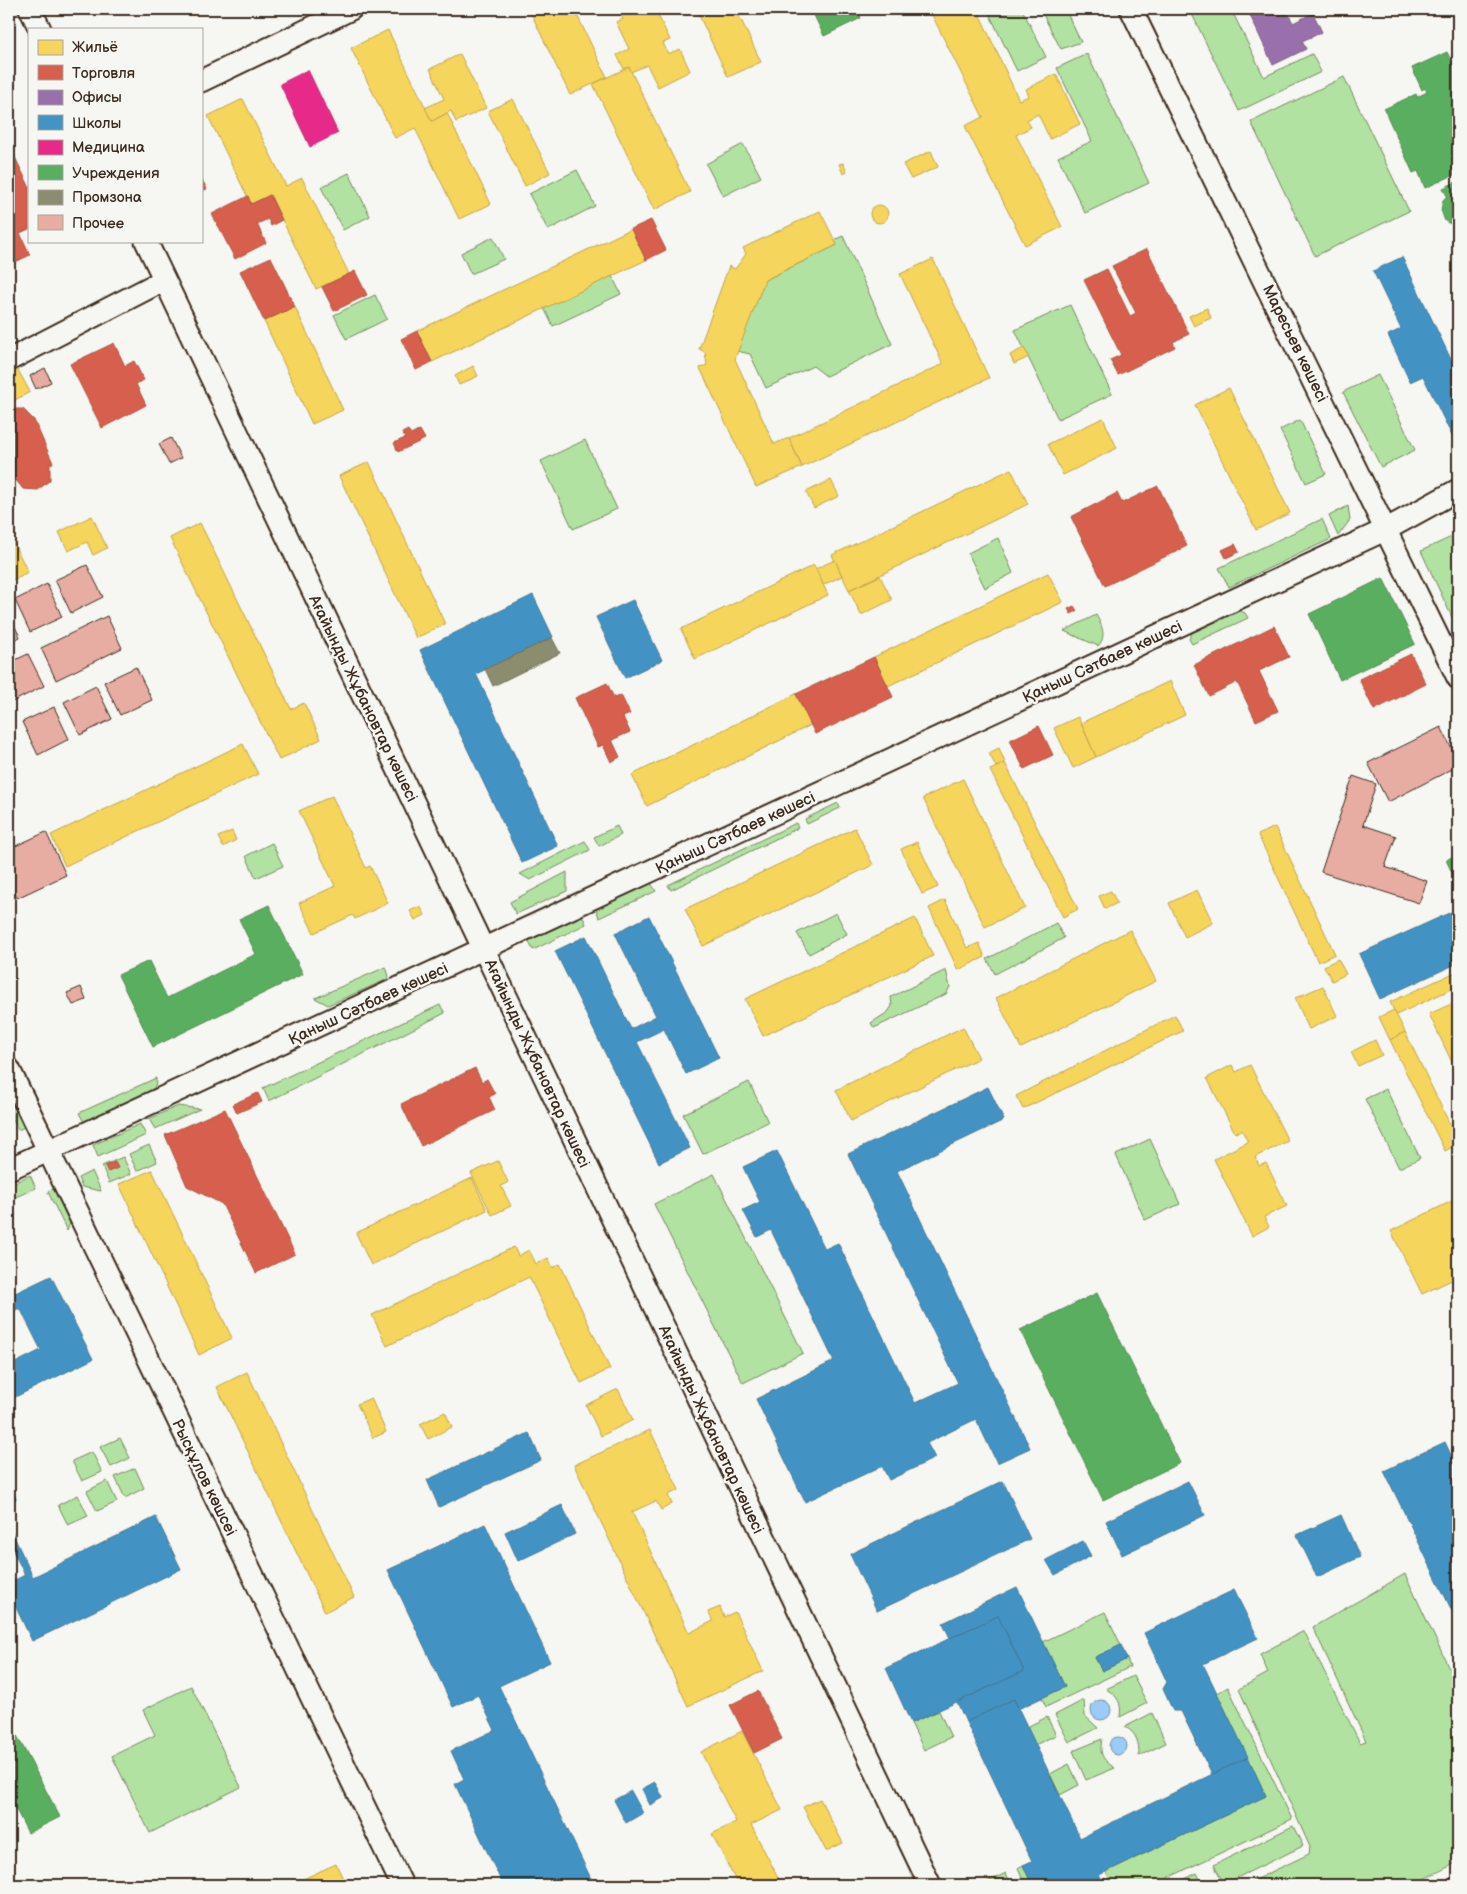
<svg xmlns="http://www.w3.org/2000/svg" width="1467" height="1894" viewBox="0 0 1467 1894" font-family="'Balsamiq Sans',sans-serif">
	<rect width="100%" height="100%" fill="#f6f6f2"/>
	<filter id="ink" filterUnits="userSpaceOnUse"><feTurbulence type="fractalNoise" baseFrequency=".02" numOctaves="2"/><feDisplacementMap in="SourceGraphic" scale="10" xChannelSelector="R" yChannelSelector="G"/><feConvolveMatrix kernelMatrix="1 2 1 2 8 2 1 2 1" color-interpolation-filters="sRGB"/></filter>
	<g filter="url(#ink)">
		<g fill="#b2e2a1" stroke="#768660">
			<polygon points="987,9 1022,9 1046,57 1017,71"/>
			<polygon points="1040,9 1065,9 1081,42 1061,49"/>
			<polygon points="1198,9 1231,9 1264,77 1312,54 1321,72 1239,111 1191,12"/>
			<polygon points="1087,54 1149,183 1085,213 1058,157 1092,141 1057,68"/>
			<polygon points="1344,77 1409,211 1315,256 1251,122"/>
			<polygon points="743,144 761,177 723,196 706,164"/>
			<polygon points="577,170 595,206 548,230 529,194"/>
			<polygon points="349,173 370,216 343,230 321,187"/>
			<polygon points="843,236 892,344 826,376 813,366 766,388 750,354 737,351 765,280 837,245 834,240"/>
			<polygon points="493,237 504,259 471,274 461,253"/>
			<polygon points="612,276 621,294 553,326 544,308"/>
			<polygon points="375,295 387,319 346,339 334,315"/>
			<polygon points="1070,305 1112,394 1058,419 1015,330"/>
			<polygon points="1378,375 1415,450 1381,467 1343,392"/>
			<polygon points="1300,420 1326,474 1306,483 1280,430"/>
			<polygon points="585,440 617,509 573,529 541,461"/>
			<polygon points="1348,506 1350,520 1338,536 1329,516"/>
			<polygon points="1322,519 1331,539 1229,587 1219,568"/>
			<polygon points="1458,534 1458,630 1421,551"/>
			<polygon points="998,538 1013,573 985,588 968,553"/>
			<polygon points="1238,610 1245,613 1248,618 1192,644 1189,639 1193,631"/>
			<path d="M1096 615C1102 625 1107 637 1098 646L1064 631Z"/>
			<polygon points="838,803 840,808 807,824 805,819"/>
			<polygon points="796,823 798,828 671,890 668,885"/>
			<polygon points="617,826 621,835 599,846 594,837"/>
			<polygon points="585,841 590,850 530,880 520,874"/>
			<polygon points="272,843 283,866 256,878 246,856"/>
			<polygon points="567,872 567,891 516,914 510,902"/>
			<polygon points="650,882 656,891 599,918 596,908"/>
			<polygon points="836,913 847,934 809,954 797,933"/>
			<polygon points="578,916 583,917 586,924 533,950 528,940"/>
			<polygon points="1056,923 1064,938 995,974 987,959"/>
			<polygon points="386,967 389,976 386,980 328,1005 315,998"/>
			<polygon points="946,970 950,987 946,994 874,1028 871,1023 888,1012 892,1006 891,997"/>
			<polygon points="440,1005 445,1013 269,1101 263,1088"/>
			<polygon points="156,1078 156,1083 152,1093 85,1124 79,1113"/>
			<polygon points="749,1082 768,1122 703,1154 683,1114"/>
			<polygon points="9,1083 29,1125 18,1130 9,1111"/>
			<polygon points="1386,1089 1420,1158 1399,1168 1365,1099"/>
			<polygon points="178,1106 200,1109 155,1129 149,1119"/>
			<polygon points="140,1124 146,1135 98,1157 93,1145"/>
			<polygon points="1150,1139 1180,1204 1145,1220 1116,1155"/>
			<polygon points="149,1145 157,1162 137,1171 129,1154"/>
			<polygon points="123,1157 131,1174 109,1183 102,1166"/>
			<polygon points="92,1171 101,1191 82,1187 78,1178"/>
			<polygon points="714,1174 803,1353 743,1383 654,1204"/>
			<polygon points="30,1175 36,1188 9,1200 9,1185"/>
			<polygon points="57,1187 72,1218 67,1231 48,1192"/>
			<polygon points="120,1438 130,1458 111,1467 100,1447"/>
			<polygon points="92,1452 102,1472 82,1481 72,1461"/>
			<polygon points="135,1468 144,1488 125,1498 115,1477"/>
			<polygon points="107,1481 117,1502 97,1511 87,1491"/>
			<polygon points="78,1495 88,1516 68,1525 58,1505"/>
			<polygon points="1405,1574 1458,1687 1458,1862 1412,1885 1244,1885 1309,1854 1310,1847 1239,1689 1268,1673 1260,1654 1304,1631 1360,1743 1366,1741 1313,1627"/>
			<polygon points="1105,1612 1121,1645 1095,1658 1102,1671 1127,1659 1130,1667 1046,1707 1042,1698 1065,1687 1043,1642"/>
			<path d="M1133 1676 1147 1703 1120 1717C1122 1703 1118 1696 1106 1689Z"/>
			<polygon points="191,1686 241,1787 150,1833 112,1756 155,1735 143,1710"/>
			<polygon points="1228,1687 1292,1819 1153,1885 1113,1885 1106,1872 1266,1796 1217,1693"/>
			<polygon points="1084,1700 1085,1716 1098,1728 1069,1742 1055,1715"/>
			<polygon points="939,1711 951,1737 924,1750 911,1723"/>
			<path d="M1152 1713 1166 1743 1139 1756C1139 1743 1137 1733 1125 1727Z"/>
			<polygon points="1047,1717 1056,1735 1035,1745 1027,1727"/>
			<path d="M1102 1739C1099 1753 1102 1760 1115 1768L1086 1780 1073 1751Z"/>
			<polygon points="1069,1764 1079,1785 1060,1795 1050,1774"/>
			<polygon points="1293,1826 1303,1846 1224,1884 1214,1865"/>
			<polygon points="1023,1865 1032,1885 1026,1885 1018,1868"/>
			<polygon points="1006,1873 1011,1885 986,1885 985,1883"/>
			<polygon points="1197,1873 1203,1885 1173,1885"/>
		</g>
		<g fill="#9bcbf7" stroke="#758ba0">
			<circle cx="1101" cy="1710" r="10"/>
			<circle cx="1118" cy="1746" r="9"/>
		</g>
		<g fill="#f6d55c" stroke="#bea249">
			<polygon points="529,9 574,9 607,77 570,95"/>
			<polygon points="618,9 655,9 670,40 663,43 668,54 680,49 690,71 658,87 647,65 631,72 629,67 624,69 617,55 629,49 616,22 623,19"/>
			<polygon points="696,9 736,9 761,62 728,77"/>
			<polygon points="929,9 977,9 1019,100 1029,96 1026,89 1056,74 1080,124 1050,139 1038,114 1027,120 1031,127 1016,135 1062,227 1025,245 965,126 983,117"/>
			<polygon points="388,30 432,121 447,113 491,204 459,219 415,128 395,138 351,48"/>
			<polygon points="460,54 486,108 456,122 451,111 432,121 425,108 444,99 430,69"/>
			<polygon points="629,67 690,192 654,210 593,84"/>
			<polygon points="243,99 286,186 302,178 349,274 316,289 270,195 251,204 208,116"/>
			<polygon points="513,99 550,173 525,186 488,111"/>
			<polygon points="931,151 938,167 911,179 903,164"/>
			<polygon points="843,163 847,172 843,174 839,164"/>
			<circle cx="879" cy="214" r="9"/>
			<polygon points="820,211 837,245 765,280 735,359 774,444 789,438 802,467 756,487 700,368 707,365 705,352 699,349 729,266 735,269 746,254 743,248"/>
			<polygon points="631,229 646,260 432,362 417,331"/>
			<polygon points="933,259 989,378 802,467 789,438 943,364 900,274"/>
			<polygon points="295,307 343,410 312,424 264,321"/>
			<polygon points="1207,308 1211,318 1194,326 1189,316"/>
			<polygon points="1024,348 1029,357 1014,364 1010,355"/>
			<polygon points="473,366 478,376 459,385 455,376"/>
			<polygon points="18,370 30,392 9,403 9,375"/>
			<polygon points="1229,388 1290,513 1256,530 1195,405"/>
			<polygon points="1103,418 1117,448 1063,475 1048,444"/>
			<polygon points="369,462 445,624 416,638 339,476"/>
			<polygon points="1011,469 1028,504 849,590 832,555"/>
			<polygon points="831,480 839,496 814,508 806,492"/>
			<polygon points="92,516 107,548 93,555 87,542 68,551 59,532"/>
			<polygon points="200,523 291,709 304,703 321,739 279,760 170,538"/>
			<polygon points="9,534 28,572 9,582"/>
			<polygon points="835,560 842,576 823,585 815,569"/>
			<polygon points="814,565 828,595 695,659 681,629"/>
			<polygon points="1048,573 1063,602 888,686 874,657"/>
			<polygon points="880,576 892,600 861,615 849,590"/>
			<polygon points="1170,681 1185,715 1096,757 1081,723"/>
			<polygon points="796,694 811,725 647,806 632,775"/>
			<polygon points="1078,717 1096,757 1073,768 1054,728"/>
			<polygon points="243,744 258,774 65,866 51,835"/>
			<polygon points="999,748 1005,763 996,767 989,753"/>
			<polygon points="1005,763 1078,909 1063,917 990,770"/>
			<polygon points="963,779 1025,908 985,927 923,798"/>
			<polygon points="332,796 366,868 370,866 388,903 355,919 353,915 314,933 299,903 335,886 299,811"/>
			<polygon points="1275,827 1335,954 1318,962 1258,835"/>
			<polygon points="855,828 873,865 703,946 685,909"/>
			<polygon points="232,831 236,840 223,847 218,837"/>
			<polygon points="917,842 938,887 922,894 901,849"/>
			<polygon points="1197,890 1213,923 1185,937 1169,903"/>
			<polygon points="1111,891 1117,903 1105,909 1099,896"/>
			<polygon points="945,900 967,948 979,943 985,957 958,970 929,908"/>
			<polygon points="420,906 425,915 415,920 410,911"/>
			<polygon points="915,918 933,956 763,1036 745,999"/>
			<polygon points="1130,930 1156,981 1021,1048 996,998"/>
			<polygon points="1338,959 1346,974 1332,981 1324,966"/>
			<polygon points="1458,971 1458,986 1396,1015 1390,1002"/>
			<polygon points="1323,986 1337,1016 1309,1029 1295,998"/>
			<polygon points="1458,1001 1458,1075 1429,1014"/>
			<polygon points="1394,1010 1405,1032 1390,1040 1379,1017"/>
			<polygon points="1175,1015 1183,1031 1023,1109 1016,1096"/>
			<polygon points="963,1027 979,1058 851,1121 836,1090"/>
			<polygon points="1405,1032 1458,1141 1458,1144 1445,1151 1390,1040"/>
			<polygon points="1375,1040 1382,1055 1358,1066 1351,1052"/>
			<polygon points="1232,1065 1236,1072 1250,1065 1288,1141 1255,1157 1259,1166 1266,1163 1287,1206 1264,1217 1269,1227 1252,1236 1214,1159 1248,1142 1242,1130 1235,1133 1207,1078"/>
			<polygon points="498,1161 508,1182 501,1186 511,1206 492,1215 471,1173"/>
			<polygon points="152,1170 232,1338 199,1355 119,1184"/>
			<polygon points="472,1178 487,1210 371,1265 356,1233"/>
			<polygon points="1458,1198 1458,1277 1422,1294 1391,1231"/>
			<polygon points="514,1247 518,1256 529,1250 536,1264 548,1258 553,1268 560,1264 610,1369 581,1383 529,1277 387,1346 372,1315"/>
			<polygon points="247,1372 354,1597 325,1612 217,1387"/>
			<polygon points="618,1389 633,1420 601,1436 586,1405"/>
			<polygon points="371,1398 386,1432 373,1438 357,1404"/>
			<polygon points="445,1412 452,1427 428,1439 420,1424"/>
			<polygon points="650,1430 679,1490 668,1495 672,1504 661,1510 656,1501 632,1512 689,1633 713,1621 708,1612 720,1607 724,1617 735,1612 763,1671 688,1706 574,1465"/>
			<polygon points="742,1731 782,1810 751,1825 782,1885 738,1885 712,1834 736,1822 701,1752"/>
			<polygon points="820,1799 843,1843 826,1851 803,1807"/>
			<polygon points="336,1864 346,1885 290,1885"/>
		</g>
		<g fill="#d6604d" stroke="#a8503f">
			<polygon points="9,145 29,186 29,229 20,233 30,255 9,265"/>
			<polygon points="201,178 207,189 201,191"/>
			<polygon points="270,195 282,220 271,226 268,219 257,224 266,243 235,259 212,214 248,196 251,204"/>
			<polygon points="651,220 666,250 646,260 631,229"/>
			<polygon points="1147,249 1189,334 1173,342 1175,347 1118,375 1110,360 1121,355 1084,280 1107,269 1130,316 1136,313 1112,266"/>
			<polygon points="271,257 295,307 264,321 240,271"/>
			<polygon points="355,271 367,295 334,311 322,287"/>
			<polygon points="417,331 432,362 416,370 401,339"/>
			<polygon points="114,343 125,366 134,361 144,380 136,384 146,405 102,428 70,364"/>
			<polygon points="15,409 23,409 34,420 53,463 50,464 50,480 38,490 23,489 15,479 9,482 9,411"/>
			<polygon points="408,430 411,435 420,430 425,439 398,452 394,443 405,438 402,433"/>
			<polygon points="1158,486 1187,546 1105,586 1071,517 1117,493 1122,503"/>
			<polygon points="1235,544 1239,552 1226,558 1222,550"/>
			<polygon points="1074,606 1077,611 1071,614 1068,609"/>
			<polygon points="1274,626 1289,657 1259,671 1278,711 1256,721 1237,682 1209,696 1194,665"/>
			<polygon points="1411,654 1426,684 1374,710 1359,679"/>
			<polygon points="874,657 893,697 815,734 796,694"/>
			<polygon points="607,683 614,698 621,695 630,714 623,717 630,732 612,740 620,757 611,762 603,745 598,747 575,698"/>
			<polygon points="1039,726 1053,755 1024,769 1010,740"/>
			<polygon points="475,1068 482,1082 487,1079 495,1094 489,1097 495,1110 421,1146 401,1104"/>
			<polygon points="258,1093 262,1102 237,1113 233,1104"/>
			<polygon points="225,1109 295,1254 256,1273 222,1204 187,1186 165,1135"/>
			<polygon points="115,1162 118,1168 108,1172 105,1166"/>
			<polygon points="758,1691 782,1739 754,1753 730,1705"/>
		</g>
		<polygon fill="#9970ab" stroke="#7d5b81" points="1247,9 1286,9 1293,23 1313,13 1322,32 1302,41 1306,49 1273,65"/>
		<g fill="#4393c3" stroke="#417492">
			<polygon points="1402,257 1458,374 1458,436 1453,438 1423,376 1410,382 1388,335 1401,329 1373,271"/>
			<polygon points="533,595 553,637 476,674 558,846 522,863 420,650"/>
			<polygon points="633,600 662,660 625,678 596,617"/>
			<polygon points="1458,909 1458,963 1380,999 1359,954"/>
			<polygon points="649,916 719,1058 686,1074 664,1029 637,1042 690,1148 659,1163 555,951 586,936 631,1029 656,1016 615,933"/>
			<polygon points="988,1087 1004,1120 897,1171 1030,1448 997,1463 976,1419 927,1443 935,1458 889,1480 882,1466 805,1502 756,1399 834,1361 771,1230 757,1237 743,1210 760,1202 743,1167 777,1151 825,1249 838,1243 915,1403 958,1383 848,1154"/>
			<polygon points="51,1276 93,1359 9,1400 9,1366 41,1350 20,1308 9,1313 9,1296"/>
			<polygon points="529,1433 541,1460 439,1507 427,1480"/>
			<polygon points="1445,1442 1458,1470 1458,1613 1454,1615 1384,1471"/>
			<polygon points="1003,1481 1030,1539 877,1611 850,1554"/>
			<polygon points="1188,1481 1205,1515 1122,1555 1106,1521"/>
			<polygon points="9,1483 16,1499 9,1503"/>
			<polygon points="562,1505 575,1534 518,1561 505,1532"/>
			<polygon points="1341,1515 1360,1557 1317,1577 1297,1535"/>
			<polygon points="156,1517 181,1569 32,1641 9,1593 9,1583 25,1575 9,1543 9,1526 33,1577"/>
			<polygon points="485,1524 550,1662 499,1686 594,1885 503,1885 455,1784 464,1779 451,1751 495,1730 478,1695 453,1707 388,1570"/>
			<polygon points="1083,1541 1091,1556 1055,1575 1046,1560"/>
			<polygon points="1017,1587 1065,1687 1018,1709 1014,1699 966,1722 957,1702 1024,1671 998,1616 950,1638 943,1623"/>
			<polygon points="1234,1590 1258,1638 1203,1664 1248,1757 1212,1775 1181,1711 1173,1711 1163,1689 1167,1682 1144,1633"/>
			<polygon points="998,1616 1024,1671 911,1723 886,1668"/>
			<polygon points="1121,1645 1127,1659 1102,1671 1095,1657"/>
			<polygon points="1014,1699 1080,1838 1248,1757 1266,1796 1099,1875 1101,1878 1086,1885 1085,1883 1080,1885 1032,1885 1023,1865 1032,1861 966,1722"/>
			<polygon points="655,1782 663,1798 650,1805 642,1789"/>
			<polygon points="631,1791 643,1813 626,1823 614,1800"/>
		</g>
		<polygon fill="#e7298a" stroke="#b3296a" points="308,70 338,133 310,147 280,84"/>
		<g fill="#5aae61" stroke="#51864d">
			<polygon points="811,9 857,9 861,18 824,36"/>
			<polygon points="1447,52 1458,74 1458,151 1450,155 1458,173 1425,188 1418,171 1413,173 1384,109 1416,94 1417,97 1427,92 1425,88 1422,90 1412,68"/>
			<polygon points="1458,181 1458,228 1445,221 1441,210 1443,200 1447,196 1443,188"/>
			<polygon points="1383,578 1415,644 1340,680 1309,614"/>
			<polygon points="1458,854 1458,885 1446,860"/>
			<polygon points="269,905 303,974 153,1047 118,975 149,961 167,998 256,954 239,919"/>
			<polygon points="1097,1293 1180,1463 1103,1500 1020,1330"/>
			<polygon points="13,1728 60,1817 28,1833 9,1796 9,1730"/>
		</g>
		<polygon fill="#8c8c6e" stroke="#746f56" points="552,638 560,653 493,686 485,669"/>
		<g fill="#e7ada2" stroke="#3b2a1e">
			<polygon points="45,368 51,382 36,389 30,376"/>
			<polygon points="171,438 181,458 169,464 159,444"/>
			<polygon points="87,565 103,597 71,613 55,580"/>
			<polygon points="47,584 62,617 30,632 15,600"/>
			<polygon points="9,614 20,637 9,643"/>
			<polygon points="107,616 122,648 56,680 41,648"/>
			<polygon points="28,654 44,686 12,702 9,695 9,663"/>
			<polygon points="136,667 152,700 120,715 104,682"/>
			<polygon points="96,686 112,719 80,735 64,702"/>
			<polygon points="54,707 69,739 38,755 22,722"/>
			<polygon points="1441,727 1458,761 1458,766 1388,802 1368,763"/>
			<polygon points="1353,776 1376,784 1363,825 1396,836 1385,867 1427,881 1419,903 1321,872"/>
			<polygon points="46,832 66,875 17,898 9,880 9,849"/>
			<polygon points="81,987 86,1000 73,1005 67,993"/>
		</g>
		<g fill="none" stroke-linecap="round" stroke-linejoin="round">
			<g stroke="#3b2a1e" stroke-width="25">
				<g id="minor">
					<polyline points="30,9 40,29"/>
					<polyline points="1131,9 1458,678"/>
					<polyline points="201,81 351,9"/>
					<polyline points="146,241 930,1885"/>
					<polyline points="9,360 164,280"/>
					<polyline points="9,1069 402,1885"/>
					<polyline points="9,1169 1387,529 1458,490"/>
				</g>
			</g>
			<use href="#minor" stroke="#f6f6f2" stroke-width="21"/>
		</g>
	</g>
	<g text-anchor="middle" stroke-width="5" stroke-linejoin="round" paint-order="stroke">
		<g font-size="16" fill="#3b2a1e" stroke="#f6f6f2">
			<text transform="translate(1296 343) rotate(64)" y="6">Маресьев көшесі</text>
			<text transform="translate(1102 661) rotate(-25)" y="6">Қаныш Сәтбаев көшесі</text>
			<text transform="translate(364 698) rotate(64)" y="6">Ағайынды Жұбановтар көшесі</text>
			<text transform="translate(735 832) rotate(-25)" y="6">Қаныш Сәтбаев көшесі</text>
			<text transform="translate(368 1003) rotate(-25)" y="6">Қаныш Сәтбаев көшесі</text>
			<text transform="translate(538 1063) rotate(65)" y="6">Ағайынды Жұбановтар көшесі</text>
			<text transform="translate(712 1429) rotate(65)" y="6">Ағайынды Жұбановтар көшесі</text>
			<text transform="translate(205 1477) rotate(64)" y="6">Рысқұлов көшсеі</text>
		</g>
	</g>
	<rect width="1467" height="1894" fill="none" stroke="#f6f6f2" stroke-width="30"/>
	<rect x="15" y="15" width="1437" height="1864" fill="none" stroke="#3b2a1e" stroke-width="2" filter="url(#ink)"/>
	<rect x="28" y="28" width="175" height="215" fill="#f6f6f2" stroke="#aba49d"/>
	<rect x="38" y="40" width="25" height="15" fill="#f6d55c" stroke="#aba49d"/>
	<text x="72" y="52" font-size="15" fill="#3b2a1e">Жильё</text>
	<rect x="38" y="65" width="25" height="15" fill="#d6604d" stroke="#aba49d"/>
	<text x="72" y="78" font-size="15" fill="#3b2a1e">Торговля</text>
	<rect x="38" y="90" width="25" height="15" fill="#9970ab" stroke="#aba49d"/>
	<text x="72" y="102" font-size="15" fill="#3b2a1e">Офисы</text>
	<rect x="38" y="115" width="25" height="15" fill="#4393c3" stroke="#aba49d"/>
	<text x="72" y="128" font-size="15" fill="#3b2a1e">Школы</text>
	<rect x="38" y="140" width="25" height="15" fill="#e7298a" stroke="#aba49d"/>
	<text x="72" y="152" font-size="15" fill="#3b2a1e">Медицина</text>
	<rect x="38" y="165" width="25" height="15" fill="#5aae61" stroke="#aba49d"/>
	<text x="72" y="178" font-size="15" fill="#3b2a1e">Учреждения</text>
	<rect x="38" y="190" width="25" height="15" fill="#8c8c6e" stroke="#aba49d"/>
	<text x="72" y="202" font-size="15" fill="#3b2a1e">Промзона</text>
	<rect x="38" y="215" width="25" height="15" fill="#e7ada2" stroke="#aba49d"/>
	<text x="72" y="228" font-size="15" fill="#3b2a1e">Прочее</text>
</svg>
